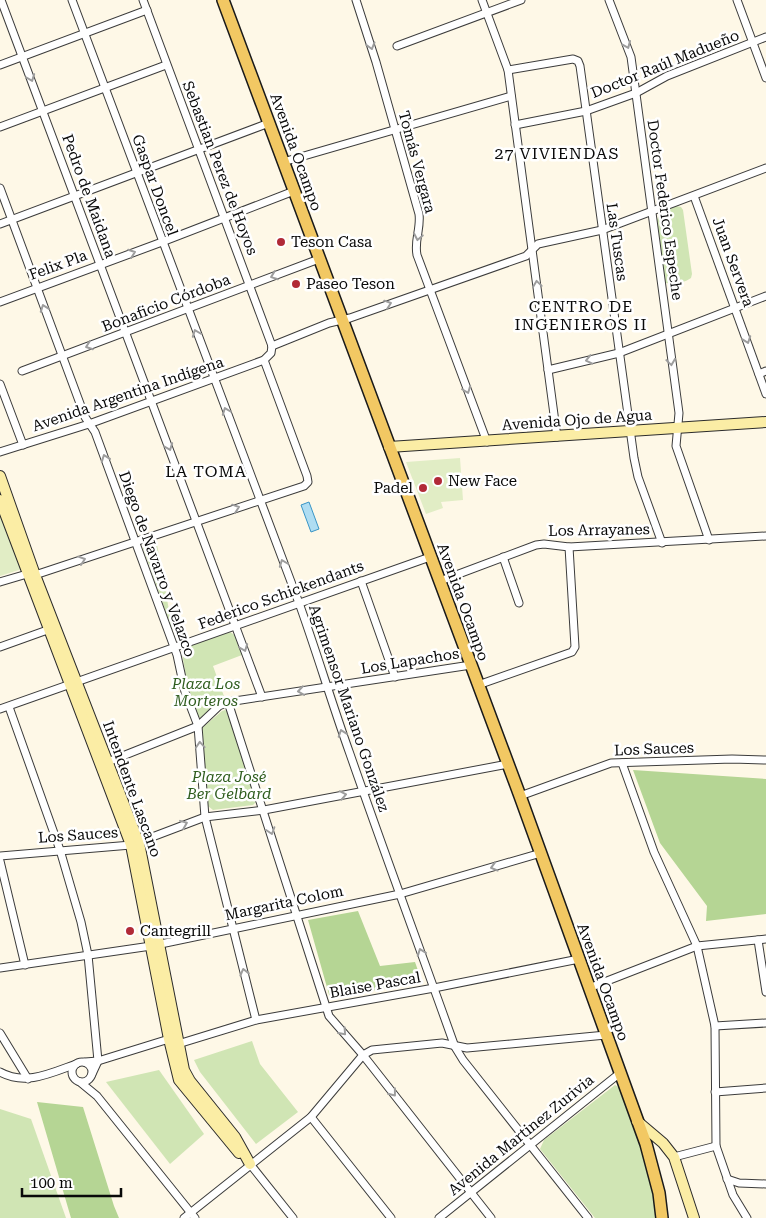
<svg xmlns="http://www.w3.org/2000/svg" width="766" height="1218" viewBox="0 0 766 1218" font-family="'Roboto Serif',serif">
	<rect width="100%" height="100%" fill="#fef8e7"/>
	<g fill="#d0e5b4">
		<path d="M676 206 681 207 683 210 692 274 691 278C684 283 674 285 666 283L664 279 656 222C660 211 666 210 676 206Z"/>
		<polygon points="156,539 173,632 143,548 143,545"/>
		<polygon points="230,632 236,636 242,655 213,666 225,699 201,718 198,717 188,689 182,653 186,647"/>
		<polygon points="225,710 228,712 257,801 253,805 213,810 208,806 202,728 222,711"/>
		<polygon points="252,1041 260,1064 298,1112 256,1144 200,1072 194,1060"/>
		<polygon points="159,1070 204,1134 170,1164 106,1082"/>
		<path d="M615 1085 621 1089C636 1131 653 1173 657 1218H595L540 1149 544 1140Z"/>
		<polygon points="0,1109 31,1119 66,1218 0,1218"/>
	</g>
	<g fill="#b5d594">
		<polygon points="633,770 766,779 766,914 706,921 707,906 660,843"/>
		<polygon points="358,911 380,966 415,962 422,982 330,998 308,920"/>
		<polygon points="37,1102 83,1107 114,1206 119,1218 71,1218"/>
	</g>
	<g fill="#e1edc5">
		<polygon points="460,458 463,500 441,502 443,508 426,514 406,462"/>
		<polygon points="0,512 22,569 0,576"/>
	</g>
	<polygon fill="#afddf2" stroke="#3995c6" points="309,502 319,529 311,532 301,505"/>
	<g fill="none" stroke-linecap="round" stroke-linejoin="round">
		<g stroke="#3c3c3c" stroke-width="9">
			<g id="street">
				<polyline points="1,0 262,697"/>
				<path d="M72 0 299 603C317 653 332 704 350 754 384 852 420 949 455 1047L463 1060 588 1218"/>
				<polyline points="143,0 272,346"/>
				<path d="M356 0 376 62 419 214C421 228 414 241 417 255L487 442"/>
				<polyline points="482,0 508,70 557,437"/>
				<polyline points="609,0 631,57 679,413 676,446 709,540"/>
				<polyline points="737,0 766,78"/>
				<polyline points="397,46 521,0"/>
				<polyline points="0,65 147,10"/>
				<polyline points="508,70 573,59 578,61 580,66 634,458 638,477 662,543"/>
				<polyline points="515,125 586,111 636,93 667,76 766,37"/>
				<polyline points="0,127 166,65"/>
				<polyline points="283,162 511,96"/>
				<polyline points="0,188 85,417 95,432 177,655 185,692 198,726 205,817 256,1020"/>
				<polyline points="694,196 766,394"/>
				<polyline points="0,224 269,123"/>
				<polyline points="0,302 162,242 294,191"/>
				<polyline points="272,346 329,323 350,318 526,256 538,244 602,230 766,168"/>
				<polyline points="548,370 619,353 766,296"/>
				<polyline points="22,371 319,259"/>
				<polyline points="759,374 766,371"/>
				<polyline points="0,384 23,445"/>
				<polyline points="0,452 89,424 264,360 271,353 272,346"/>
				<polyline points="503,557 519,603"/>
				<polyline points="361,581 395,677"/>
				<polyline points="440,581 536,545 544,544 569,547 766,536"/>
				<polyline points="0,582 27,574 35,575 304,486 308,482 307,476 264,360"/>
				<polyline points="0,647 53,628"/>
				<polyline points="478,685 572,652 575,647 569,547"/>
				<polyline points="228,702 329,1016 363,1055 491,1218"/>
				<polyline points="9,707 60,850 81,922 88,955 98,1061 92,1074"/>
				<polyline points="0,709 430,557"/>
				<polyline points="105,763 198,726 219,706 228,702 471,665"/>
				<polyline points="622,763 654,852 697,946 715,1026 716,1146 733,1195 747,1218"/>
				<polyline points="520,796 611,763 732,759 766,760"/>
				<polyline points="0,856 131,845 205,817 264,810 508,764"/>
				<polyline points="0,861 25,965"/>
				<polyline points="758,940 766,992"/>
				<polyline points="0,968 151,946 400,894 541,853"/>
				<polyline points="589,988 697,946 766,939"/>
				<polyline points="715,1026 766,1023"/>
				<polyline points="0,1033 28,1079"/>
				<polyline points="85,1062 98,1061 169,1039 178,1044 256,1020 434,988 579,959"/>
				<circle cx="82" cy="1072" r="10"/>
				<path d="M0 1072C25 1086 51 1073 76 1064"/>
				<polyline points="80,1082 97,1096 195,1218"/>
				<polyline points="715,1092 766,1088"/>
				<polyline points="311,1117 391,1218"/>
				<polyline points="674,1157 716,1146"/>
				<polyline points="250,1164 293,1218"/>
				<polyline points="727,1179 739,1183 766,1184"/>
				<polyline points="184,1218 311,1117 363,1055 372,1050 442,1043 467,1048 606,1035"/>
				<polyline points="439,1218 620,1073"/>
			</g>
		</g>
		<g stroke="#2b2b2b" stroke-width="12">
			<g id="secondary">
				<polyline points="389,447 766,422"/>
				<polyline points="0,476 35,575 139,843 184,1070 190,1081 235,1137 250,1164"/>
				<polyline points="0,500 131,845 169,1039 179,1080 239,1153"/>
				<polyline points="637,1121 663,1143 674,1157 694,1218"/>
			</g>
		</g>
		<g stroke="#1a1a1a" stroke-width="14">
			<polyline id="primary" points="223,0 520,796 646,1144 659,1193 662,1218"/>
		</g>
		<use href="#street" stroke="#fff" stroke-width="7"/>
		<use href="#secondary" stroke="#fbeda5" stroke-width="10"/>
		<use href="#primary" stroke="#f2c863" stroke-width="11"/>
	</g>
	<defs><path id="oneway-chevron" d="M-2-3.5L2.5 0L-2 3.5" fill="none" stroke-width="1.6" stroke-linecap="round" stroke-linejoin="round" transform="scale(1.25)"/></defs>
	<g stroke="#9d9d9d">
		<use href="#oneway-chevron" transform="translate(627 45) rotate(67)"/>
		<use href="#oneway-chevron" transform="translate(371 46) rotate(74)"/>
		<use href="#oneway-chevron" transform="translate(31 78) rotate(69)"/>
		<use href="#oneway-chevron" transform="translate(418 237) rotate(101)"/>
		<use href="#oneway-chevron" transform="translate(132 253) rotate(-20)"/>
		<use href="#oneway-chevron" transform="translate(274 276) rotate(159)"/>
		<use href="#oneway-chevron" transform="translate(537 284) rotate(-98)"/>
		<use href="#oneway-chevron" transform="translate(388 304) rotate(-19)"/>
		<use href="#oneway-chevron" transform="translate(44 308) rotate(-110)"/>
		<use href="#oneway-chevron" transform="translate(196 333) rotate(-111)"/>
		<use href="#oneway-chevron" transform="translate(747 340) rotate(70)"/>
		<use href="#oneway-chevron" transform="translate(89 346) rotate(160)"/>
		<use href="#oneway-chevron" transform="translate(589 360) rotate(167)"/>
		<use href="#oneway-chevron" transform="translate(671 362) rotate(82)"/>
		<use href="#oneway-chevron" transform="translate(467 390) rotate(69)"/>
		<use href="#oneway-chevron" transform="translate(226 411) rotate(-111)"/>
		<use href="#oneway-chevron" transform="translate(169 447) rotate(69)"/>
		<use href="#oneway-chevron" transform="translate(105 458) rotate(-110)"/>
		<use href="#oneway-chevron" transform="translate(236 508) rotate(-19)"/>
		<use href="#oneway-chevron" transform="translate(82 560) rotate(-18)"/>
		<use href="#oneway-chevron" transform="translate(283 563) rotate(-111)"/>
		<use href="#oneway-chevron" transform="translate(244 648) rotate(69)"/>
		<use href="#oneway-chevron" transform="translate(301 691) rotate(172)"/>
		<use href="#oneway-chevron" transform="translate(342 733) rotate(-109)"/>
		<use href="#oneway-chevron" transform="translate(200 745) rotate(-94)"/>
		<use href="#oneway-chevron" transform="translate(343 795) rotate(-11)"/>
		<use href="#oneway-chevron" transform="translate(184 824) rotate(-22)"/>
		<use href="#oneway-chevron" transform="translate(271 831) rotate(72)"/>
		<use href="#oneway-chevron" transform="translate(494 867) rotate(164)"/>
		<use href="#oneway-chevron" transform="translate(421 952) rotate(-110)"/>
		<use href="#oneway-chevron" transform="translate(244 972) rotate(-104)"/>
		<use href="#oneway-chevron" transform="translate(343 1032) rotate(48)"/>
		<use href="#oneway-chevron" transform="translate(393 1093) rotate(52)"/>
	</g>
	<g fill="#b12a37" stroke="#fff" stroke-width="2">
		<circle cx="281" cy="242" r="5"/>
		<circle cx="296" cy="284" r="5"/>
		<circle cx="438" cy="481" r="5"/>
		<circle cx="423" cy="488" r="5"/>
		<circle cx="130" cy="931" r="5"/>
	</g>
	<g text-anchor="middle" stroke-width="5" stroke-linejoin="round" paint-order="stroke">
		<g font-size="15" fill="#090909" stroke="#fff">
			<text transform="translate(665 64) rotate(-22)" y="5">Doctor Raúl Madueño</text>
			<text transform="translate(296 152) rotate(70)" y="5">Avenida Ocampo</text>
			<text transform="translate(417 162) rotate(75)" y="5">Tomás Vergara</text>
			<text transform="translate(220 168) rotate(69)" y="5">Sebastian Perez de Hoyos</text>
			<text transform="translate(155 185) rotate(70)" y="5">Gaspar Doncel</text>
			<text transform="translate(89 196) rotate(70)" y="5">Pedro de Maidana</text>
			<text transform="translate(665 210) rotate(82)" y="5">Doctor Federico Espeche</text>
			<text transform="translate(617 242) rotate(82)" y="5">Las Tuscas</text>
			<text transform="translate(733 262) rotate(70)" y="5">Juan Servera</text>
			<text transform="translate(58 265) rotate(-20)" y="5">Felix Pla</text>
			<text transform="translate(166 303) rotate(-21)" y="5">Bonaficio Córdoba</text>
			<text transform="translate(128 394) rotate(-19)" y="5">Avenida Argentina Indígena</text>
			<text transform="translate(577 420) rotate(-4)" y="5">Avenida Ojo de Agua</text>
			<text transform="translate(599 530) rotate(-1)" y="5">Los Arrayanes</text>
			<text transform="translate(157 564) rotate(70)" y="5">Diego de Navarro y Velazco</text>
			<text transform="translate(281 595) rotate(-20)" y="5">Federico Schickendants</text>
			<text transform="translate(463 602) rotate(70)" y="5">Avenida Ocampo</text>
			<text transform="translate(410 661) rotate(-9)" y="5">Los Lapachos</text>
			<text transform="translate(349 708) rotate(71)" y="5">Agrimensor Mariano González</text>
			<text transform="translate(654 749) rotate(-2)" y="5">Los Sauces</text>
			<text transform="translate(132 789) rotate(70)" y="5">Intendente Lascano</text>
			<text transform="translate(78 835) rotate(-4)" y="5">Los Sauces</text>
			<text transform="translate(284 903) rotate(-12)" y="5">Margarita Colom</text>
			<text transform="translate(603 982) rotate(70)" y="5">Avenida Ocampo</text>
			<text transform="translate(375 985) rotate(-10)" y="5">Blaise Pascal</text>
			<text transform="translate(521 1135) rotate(-39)" y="5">Avenida Martinez Zurivia</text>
		</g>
		<g font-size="15" fill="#090909" stroke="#fff" text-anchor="start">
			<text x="291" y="247">Teson Casa</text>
			<text x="306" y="289">Paseo Teson</text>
			<text x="448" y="486">New Face</text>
			<text x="413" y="493" text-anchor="end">Padel</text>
			<text x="140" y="936">Cantegrill</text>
		</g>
		<g font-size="15" font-style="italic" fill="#2f5d1e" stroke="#fff">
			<text x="206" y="689">Plaza Los<tspan x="206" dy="17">Morteros</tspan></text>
			<text x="229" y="782">Plaza José<tspan x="229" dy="17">Ber Gelbard</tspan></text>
		</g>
		<g font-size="16" letter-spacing="1" fill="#090909" stroke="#fff">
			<text x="557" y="159">27 VIVIENDAS</text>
			<text x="581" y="312">CENTRO DE<tspan x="581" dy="18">INGENIEROS II</tspan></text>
			<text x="206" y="477">LA TOMA</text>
		</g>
	</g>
	<path d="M22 1188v8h99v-8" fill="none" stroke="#090909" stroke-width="2.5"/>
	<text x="30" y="1188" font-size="15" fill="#090909" stroke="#ffffff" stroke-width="4" paint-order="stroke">100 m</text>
</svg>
